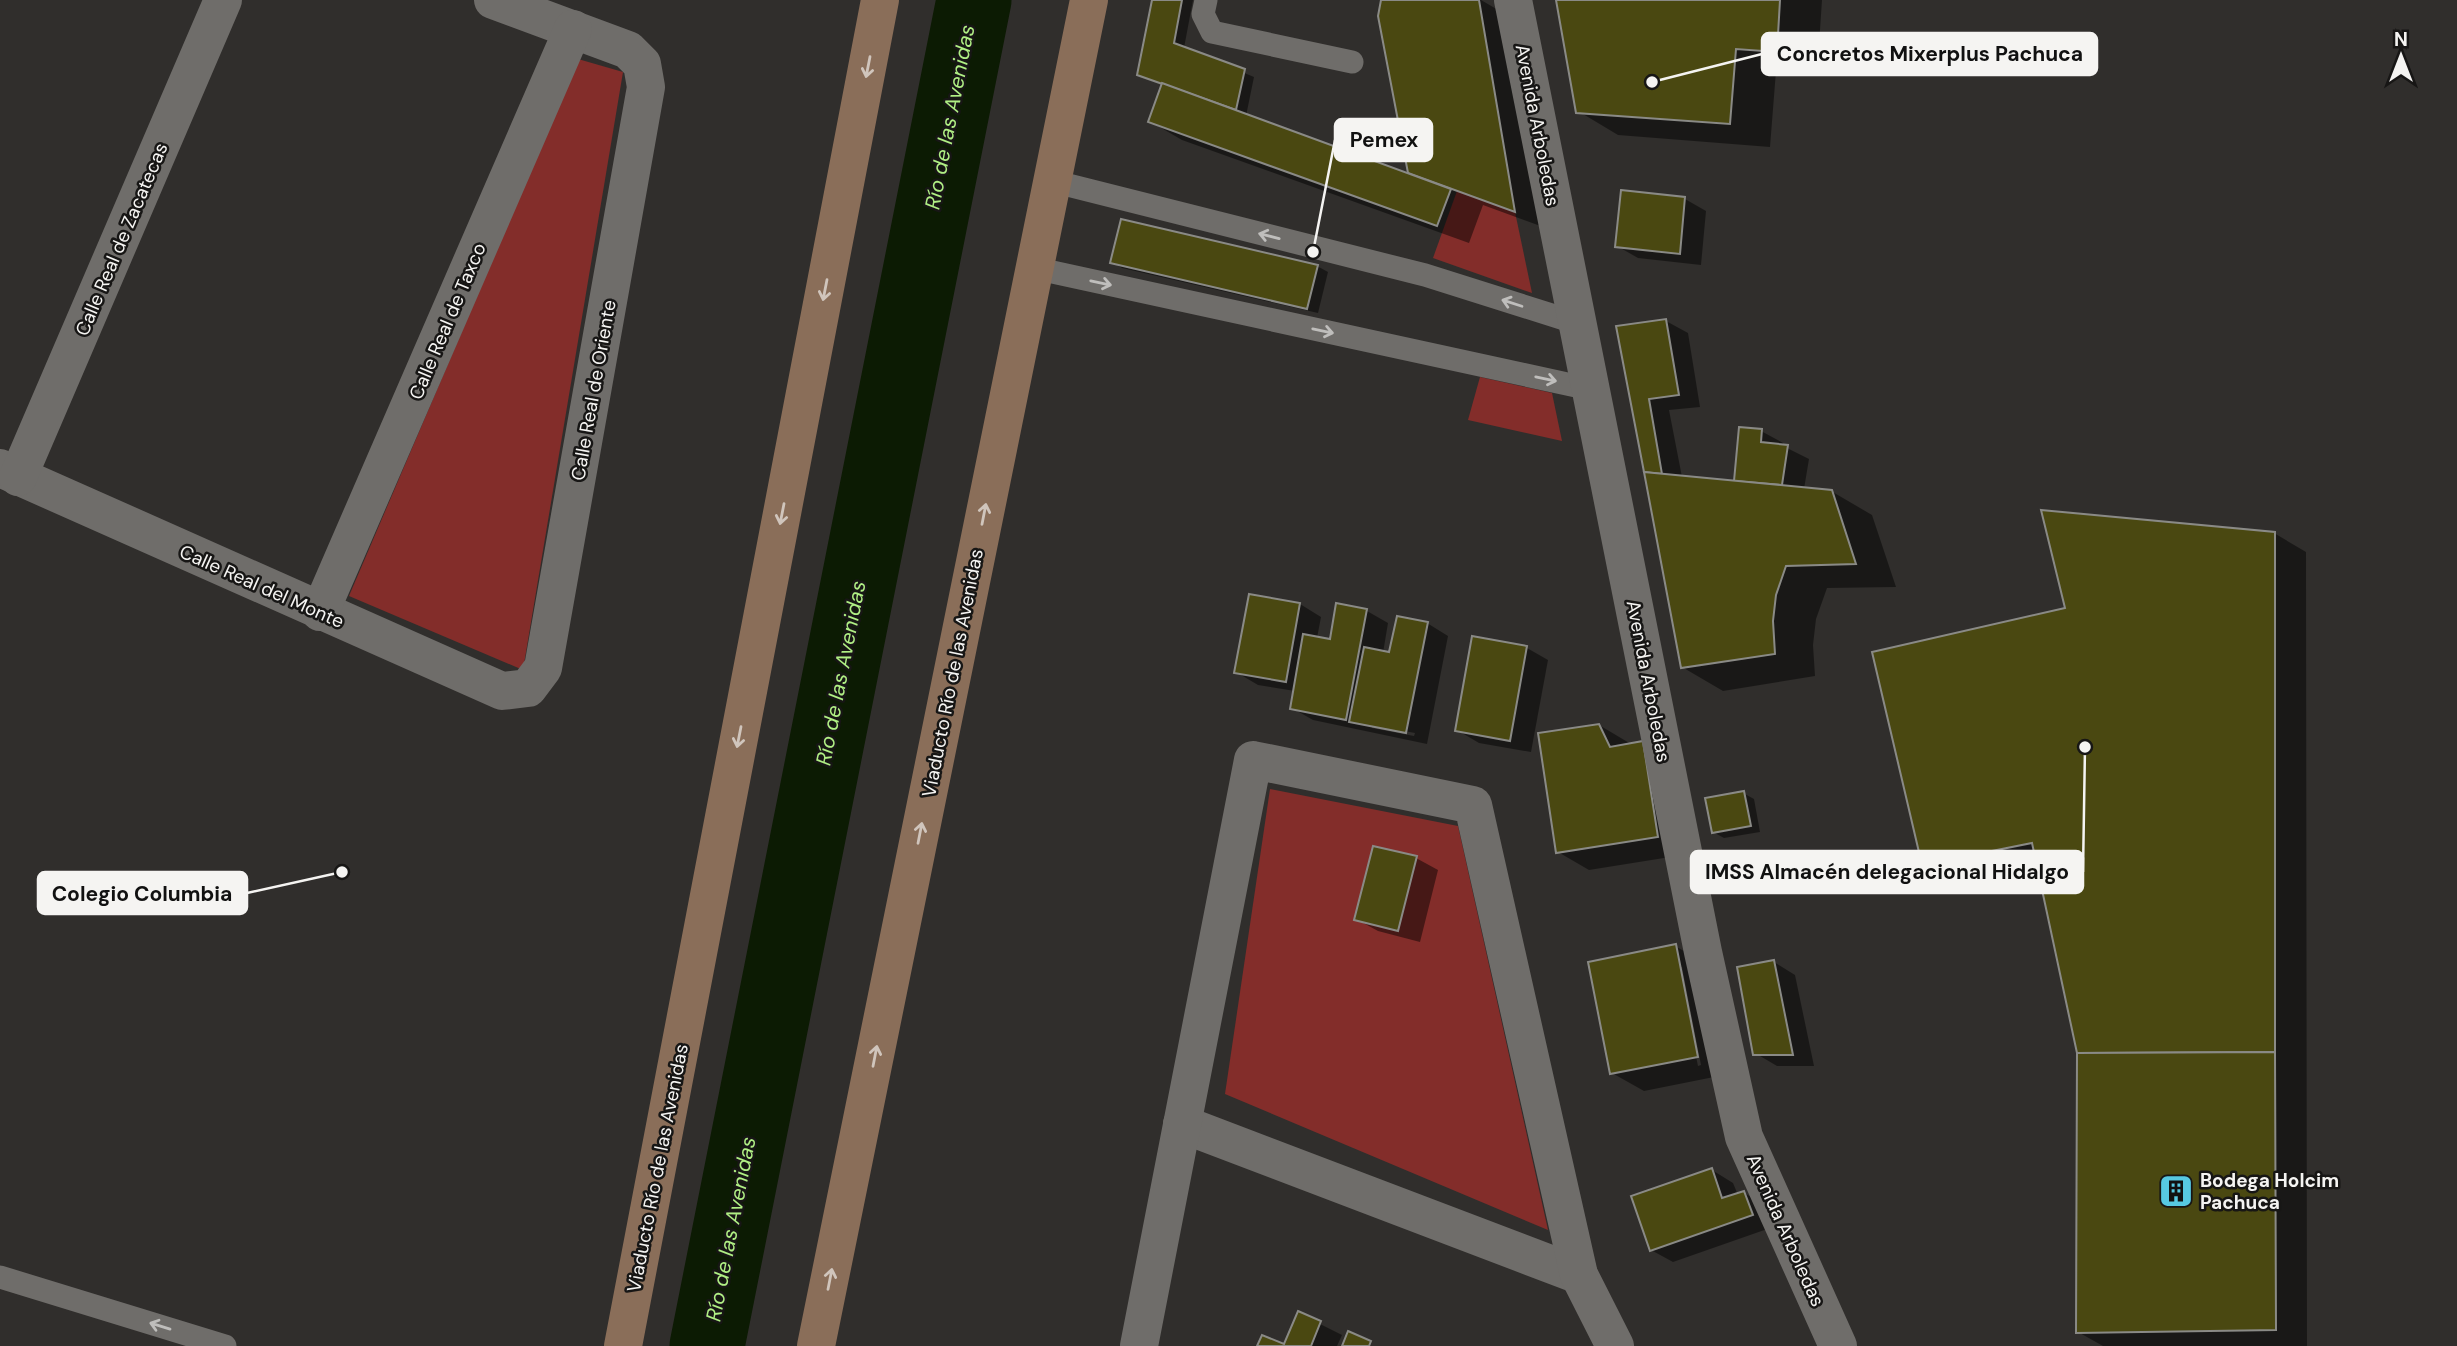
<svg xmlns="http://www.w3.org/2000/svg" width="2457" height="1346" viewBox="0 0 2457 1346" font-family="'DM Sans',sans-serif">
	<rect width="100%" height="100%" fill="#302e2c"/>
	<g fill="#832d2a">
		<polygon points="578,59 623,72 523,670 349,596"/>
		<polygon points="1457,191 1515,212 1532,293 1433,258"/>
		<polygon points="1480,377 1552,393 1562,441 1468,420"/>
		<polygon points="1270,789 1458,826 1548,1230 1225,1094"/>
	</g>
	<g fill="#0007" fill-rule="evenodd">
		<polygon points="1153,0 1193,0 1184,48 1254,77 1246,116 1410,175 1380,16 1383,0 1481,0 1510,17 1546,228 1483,205 1469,243 1182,140 1151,122 1163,85 1139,74"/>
		<polygon points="1558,0 1822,0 1817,75 1776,71 1770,147 1618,135 1578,111"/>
		<polygon points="1622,192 1685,199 1706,211 1701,265 1638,258 1617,246"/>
		<polygon points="1112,262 1317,266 1328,272 1318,313 1122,268"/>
		<polygon points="1666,321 1688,333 1700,407 1669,410 1682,477 1735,482 1761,431 1783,443 1783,446 1809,459 1804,489 1831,491 1872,515 1896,587 1827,588 1816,619 1813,645 1815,676 1723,691 1682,667 1618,327"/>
		<polygon points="2274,533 2306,552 2307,1346 2103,1346 2078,1332 2079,1052 2039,866 1956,883 1924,864 2067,610"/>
		<path d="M1300 604 1321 617 1317 638 1331 641 1338 605 1367 611 1388 623 1383 653 1391 654 1427 623 1448 636 1427 744 1313 720 1292 708 1295 691 1258 685 1236 672ZM1372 725 1415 733 1414 736 1372 728Z"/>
		<polygon points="1527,648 1548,660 1531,752 1479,743 1457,730"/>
		<polygon points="1599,725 1631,744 1689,854 1589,870 1558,852"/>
		<polygon points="1743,793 1754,799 1760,832 1724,838 1713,832"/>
		<polygon points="1416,858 1438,870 1420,942 1378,931 1356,919"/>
		<path d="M1675 946 1707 964 1729 1074 1644 1091 1612 1073ZM1678 967H1682L1701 1065 1698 1066Z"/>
		<polygon points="1774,962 1795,975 1814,1066 1777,1066 1755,1053"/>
		<polygon points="1712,1170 1733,1183 1738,1195 1744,1193 1766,1205 1773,1227 1673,1262 1651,1250"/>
		<polygon points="1298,1313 1342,1335 1337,1346 1285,1346"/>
	</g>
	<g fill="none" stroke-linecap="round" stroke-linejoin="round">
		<polyline stroke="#0c1b03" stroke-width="75" points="707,1346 974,0"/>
	</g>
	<g fill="#4a4811" stroke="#8a8a86" stroke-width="2">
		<polygon points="1152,0 1182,0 1174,43 1245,69 1236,110 1137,75"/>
		<polygon points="1381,0 1479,0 1515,212 1408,173 1378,16"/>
		<polygon points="1556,0 1780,0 1777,52 1736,49 1730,124 1576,113"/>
		<polygon points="1162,83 1451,189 1437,226 1148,122"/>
		<polygon points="1621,190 1685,197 1680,254 1615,247"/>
		<polygon points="1121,219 1318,265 1307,309 1110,263"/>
		<polygon points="1666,319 1679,395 1649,399 1662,474 1644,472 1616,326"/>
		<polygon points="1739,427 1762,429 1761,442 1788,445 1782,485 1734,481"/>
		<polygon points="1644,472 1832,490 1856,564 1786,566 1776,595 1773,621 1775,654 1681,668"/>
		<polygon points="2041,510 2275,532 2275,1052 2077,1053 2032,843 1922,865 1872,652 2065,608"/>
		<polygon points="1249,594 1300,603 1286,682 1234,673"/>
		<polygon points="1336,603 1367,609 1346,720 1290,709 1303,634 1330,639"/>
		<polygon points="1397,616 1428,622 1406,733 1349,722 1364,647 1389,652"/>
		<polygon points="1472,636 1527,646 1510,741 1455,731"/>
		<polygon points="1599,724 1610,747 1643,741 1658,837 1556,853 1538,733"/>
		<polygon points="1744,791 1751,826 1712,833 1705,798"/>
		<polygon points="1373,846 1417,856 1398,931 1354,920"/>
		<polygon points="1676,944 1698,1057 1610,1074 1588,962"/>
		<polygon points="1774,960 1793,1055 1753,1055 1737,967"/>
		<polygon points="2275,1052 2276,1330 2076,1333 2077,1053"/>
		<polygon points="1712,1168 1722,1198 1744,1191 1753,1215 1650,1251 1631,1196"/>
		<polygon points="1298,1311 1321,1321 1311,1346 1257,1346 1262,1335 1284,1344"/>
		<polygon points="1348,1331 1371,1341 1369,1346 1342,1346"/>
	</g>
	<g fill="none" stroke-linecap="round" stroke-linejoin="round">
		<g stroke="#6f6d6a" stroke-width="23">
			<polyline points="1206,0 1203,14 1212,32 1352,62"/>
			<polyline points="1052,181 1425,275 1577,323"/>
			<polyline points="1034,268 1590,389"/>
			<polyline points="0,1277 225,1346"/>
		</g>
		<g stroke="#6f6d6a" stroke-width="38">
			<polyline points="1513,0 1703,952 1744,1137 1838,1346"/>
			<polyline points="0,468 502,691 528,688 543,668 646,87 642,64 628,50 493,0"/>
			<polyline points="18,477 223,0"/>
			<polyline points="320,612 573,29"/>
			<polyline points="1182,1124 1579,1275"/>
			<polyline points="1139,1346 1253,760 1473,805 1579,1275 1615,1346"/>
		</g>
		<g stroke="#8a6e59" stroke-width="38">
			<polyline points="623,1346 880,0"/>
			<polyline points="816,1346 1089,0"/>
		</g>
	</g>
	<defs><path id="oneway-shaft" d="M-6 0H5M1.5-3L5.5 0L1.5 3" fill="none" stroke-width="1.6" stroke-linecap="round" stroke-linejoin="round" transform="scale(1.75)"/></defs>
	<g stroke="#d0c5bc">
		<use href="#oneway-shaft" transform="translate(868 67) rotate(101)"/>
		<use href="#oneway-shaft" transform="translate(825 290) rotate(101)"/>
		<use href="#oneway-shaft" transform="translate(782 514) rotate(101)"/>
		<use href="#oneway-shaft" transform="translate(984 514) rotate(-79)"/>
		<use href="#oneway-shaft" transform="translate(739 737) rotate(101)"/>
		<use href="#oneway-shaft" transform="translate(920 833) rotate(-79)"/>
		<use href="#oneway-shaft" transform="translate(875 1056) rotate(-79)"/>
		<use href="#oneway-shaft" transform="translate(830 1279) rotate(-79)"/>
	</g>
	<g stroke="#bfbebc">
		<use href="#oneway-shaft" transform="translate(1269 236) rotate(-166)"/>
		<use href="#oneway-shaft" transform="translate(1101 283) rotate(12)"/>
		<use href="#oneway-shaft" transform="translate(1512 303) rotate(-162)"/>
		<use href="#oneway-shaft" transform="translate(1323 331) rotate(12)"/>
		<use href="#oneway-shaft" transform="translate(1546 379) rotate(12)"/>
		<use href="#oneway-shaft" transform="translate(160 1326) rotate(-163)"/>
	</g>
	<defs>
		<g id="building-square" transform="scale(1.75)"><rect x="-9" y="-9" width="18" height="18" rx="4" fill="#57c9e2" stroke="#171615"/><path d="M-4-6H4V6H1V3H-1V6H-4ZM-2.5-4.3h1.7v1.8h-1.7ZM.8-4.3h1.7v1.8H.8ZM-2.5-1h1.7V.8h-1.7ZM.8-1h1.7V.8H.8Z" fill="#111"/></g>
	</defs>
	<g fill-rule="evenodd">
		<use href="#building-square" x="2176" y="1191"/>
	</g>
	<g text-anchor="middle" stroke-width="5" stroke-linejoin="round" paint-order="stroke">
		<g font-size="19" fill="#f5f4f2" stroke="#171615">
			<text transform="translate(1538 125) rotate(79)" y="7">Avenida Arboledas</text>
			<text transform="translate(121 239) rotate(-67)" y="7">Calle Real de Zacatecas</text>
			<text transform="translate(447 321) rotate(-67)" y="7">Calle Real de Taxco</text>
			<text transform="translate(593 390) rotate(-80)" y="7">Calle Real de Oriente</text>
			<text transform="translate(262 586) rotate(24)" y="7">Calle Real del Monte</text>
			<text transform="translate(952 673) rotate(-79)" y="7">Viaducto Río de las Avenidas</text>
			<text transform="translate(1649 681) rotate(79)" y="7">Avenida Arboledas</text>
			<text transform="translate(657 1168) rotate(-79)" y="7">Viaducto Río de las Avenidas</text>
			<text transform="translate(1786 1230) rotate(66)" y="7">Avenida Arboledas</text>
		</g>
		<g font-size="19" font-weight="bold" fill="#f5f4f2" stroke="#171615" text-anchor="start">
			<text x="2200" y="1187">Bodega Holcim<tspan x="2200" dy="22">Pachuca</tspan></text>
		</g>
		<g font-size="21" font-style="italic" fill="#b0ef84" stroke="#171615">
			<text transform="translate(950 117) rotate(-79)" y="7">Río de las Avenidas</text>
			<text transform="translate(841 673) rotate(-79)" y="7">Río de las Avenidas</text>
			<text transform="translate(731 1229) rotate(-79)" y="7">Río de las Avenidas</text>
		</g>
	</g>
	<path fill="none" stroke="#f5f4f2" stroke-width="2.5" d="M1652 82L1762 54M1313 252L1335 140M2085 747L2083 872M342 872L247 893"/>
	<g fill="#f5f4f2" stroke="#171615" stroke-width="2.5">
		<circle cx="1652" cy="82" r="7"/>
		<circle cx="1313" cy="252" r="7"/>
		<circle cx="2085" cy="747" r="7"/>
		<circle cx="342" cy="872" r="7"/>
	</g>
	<g fill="#f5f4f2" stroke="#f5f4f2" stroke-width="2.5">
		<rect x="1762" y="33" width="335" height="42" rx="7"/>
		<rect x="1335" y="119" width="97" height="42" rx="7"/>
		<rect x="1691" y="851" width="392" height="42" rx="7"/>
		<rect x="38" y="872" width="209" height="42" rx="7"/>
	</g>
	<g font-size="21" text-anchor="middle" font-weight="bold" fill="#111">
		<text x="1930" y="61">Concretos Mixerplus Pachuca</text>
		<text x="1384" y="147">Pemex</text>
		<text x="1887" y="879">IMSS Almacén delegacional Hidalgo</text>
		<text x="142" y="901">Colegio Columbia</text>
	</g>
	<g transform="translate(2401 56)" stroke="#171615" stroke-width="5" paint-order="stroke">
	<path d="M0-5L12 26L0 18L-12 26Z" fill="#f5f4f2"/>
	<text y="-10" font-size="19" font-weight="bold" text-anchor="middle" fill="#f5f4f2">N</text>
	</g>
</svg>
